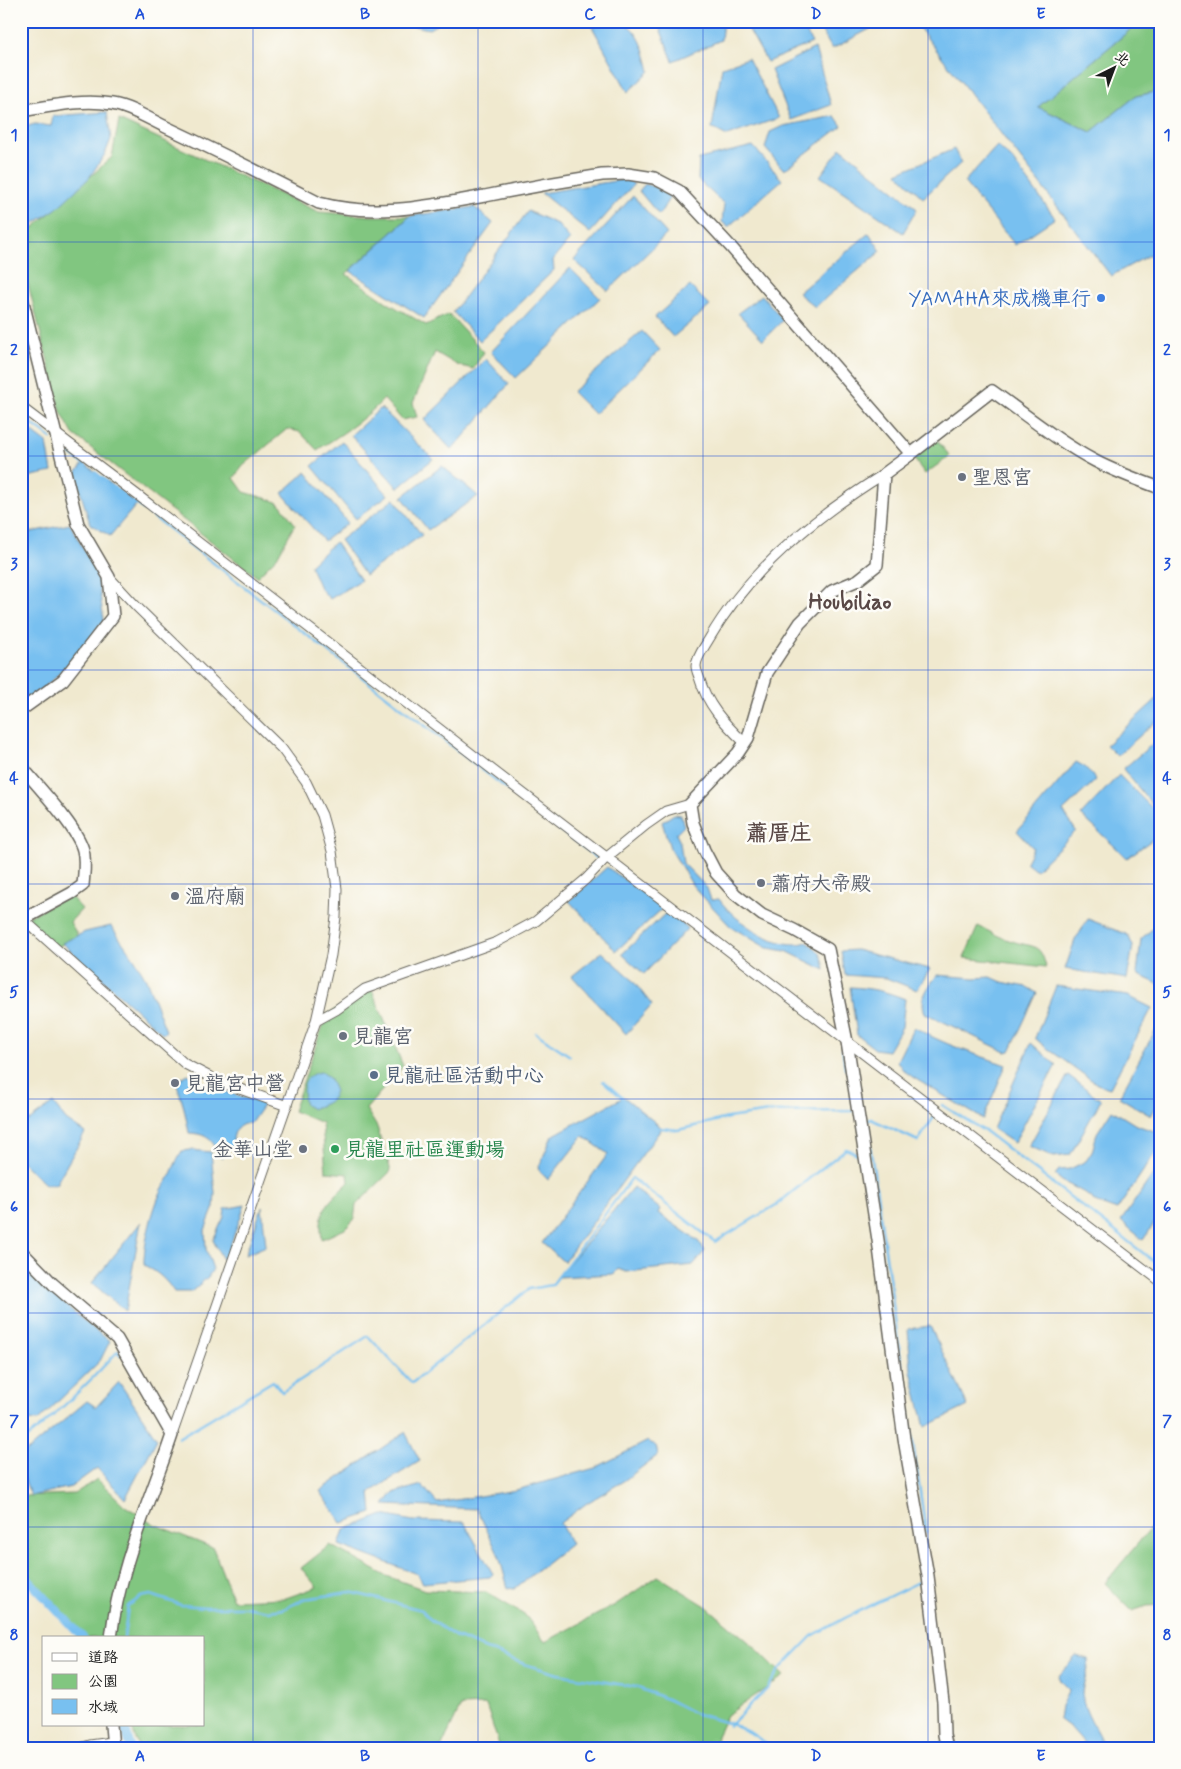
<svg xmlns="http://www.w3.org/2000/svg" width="1181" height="1769" viewBox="0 0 1181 1769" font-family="Mynerve,'LXGW WenKai TC',sans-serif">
	<rect width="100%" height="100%" fill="#fdfcf7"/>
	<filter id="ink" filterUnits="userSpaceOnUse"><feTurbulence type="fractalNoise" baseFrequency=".02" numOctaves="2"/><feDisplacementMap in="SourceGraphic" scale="10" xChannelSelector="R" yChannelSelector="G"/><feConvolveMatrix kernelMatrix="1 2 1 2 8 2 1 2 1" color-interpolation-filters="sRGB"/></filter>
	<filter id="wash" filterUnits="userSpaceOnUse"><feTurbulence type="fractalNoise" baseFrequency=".0096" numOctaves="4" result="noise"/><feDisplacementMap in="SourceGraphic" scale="20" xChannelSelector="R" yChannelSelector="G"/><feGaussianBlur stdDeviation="1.12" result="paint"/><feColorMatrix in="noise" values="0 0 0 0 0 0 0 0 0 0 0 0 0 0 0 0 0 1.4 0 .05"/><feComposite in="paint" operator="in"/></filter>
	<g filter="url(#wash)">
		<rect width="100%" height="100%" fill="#f0e9cf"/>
		<g fill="#81c680" stroke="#4e714e">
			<polygon points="1135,21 1160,21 1160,91 1136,96 1091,132 1038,107 1137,24"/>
			<path d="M119 120 319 212 372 216H410L346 274 388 303 426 325 449 314 484 352 473 369 457 365 435 352 413 403 417 417 402 420 384 399C364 420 341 435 317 450L300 432 287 429 243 466 234 478 244 492 272 500 280 504 295 524 277 557 257 577 73 434 61 412 21 257V239L112 157Z"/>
			<polygon points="934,437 950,456 925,474 911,455"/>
			<polygon points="69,895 82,909 70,922 78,936 56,948 24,919"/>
			<path d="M978 926C989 931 1000 938 1012 941 1032 948 1040 941 1046 967L964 958Z"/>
			<path d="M372 990 403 1066 366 1109 377 1127 391 1171 356 1205 354 1220 345 1229 322 1239C317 1209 329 1202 349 1182L348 1174 326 1172 322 1123 293 1111 327 1014Z"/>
			<polygon points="97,1479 125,1506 156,1525 213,1548 233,1600 286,1598 317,1587 301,1568 330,1545 384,1575 425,1590 486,1592 526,1616 545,1642 615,1605 658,1576 706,1606 756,1648 784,1676 727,1715 717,1736 715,1748 500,1748 486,1705 461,1706 441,1748 139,1748 131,1725 204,1725 204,1638 81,1638 21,1570 21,1496 74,1494"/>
			<polygon points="1153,1525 1160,1526 1160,1605 1147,1606 1132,1611 1105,1583"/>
		</g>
		<g fill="#78c0f0" stroke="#4a6e86">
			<polygon points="391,21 443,21 429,29"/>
			<path d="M589 21C598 21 608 20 617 21 639 24 646 54 650 71L628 92Z"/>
			<polygon points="657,21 723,21 721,40 673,61"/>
			<polygon points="744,21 800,21 812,43 767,62"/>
			<polygon points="816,21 885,21 832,49"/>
			<polygon points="914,21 1135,21 1137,24 1038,107 1091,132 1136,96 1160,91 1160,249 1111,276"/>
			<polygon points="815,48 831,105 791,120 771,70"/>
			<polygon points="748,58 779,118 727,136 712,128 722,67"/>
			<polygon points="107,112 111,139 105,154 89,178 56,209 24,230 21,228 21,128 35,124 51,126 53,116"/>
			<polygon points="835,116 842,126 784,170 765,148 770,132 783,126"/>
			<polygon points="753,146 782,180 728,227 722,222 724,204 698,180 699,159"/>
			<polygon points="997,146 1012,159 1055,218 1015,245 964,182"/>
			<polygon points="841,148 917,209 903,233 820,176"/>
			<polygon points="954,149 961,163 923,198 897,173"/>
			<polygon points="627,179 634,184 590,233 541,193"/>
			<polygon points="645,184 657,188 670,197 659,215 639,191"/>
			<polygon points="633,196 667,234 608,291 574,260"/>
			<polygon points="474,207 493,223 424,318 350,271 410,216"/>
			<polygon points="528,211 557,224 570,239 553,260 554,270 480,341 453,312"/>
			<polygon points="869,233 881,251 815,307 798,293"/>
			<polygon points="570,268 600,298 516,378 491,352"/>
			<polygon points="690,286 710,306 673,337 655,317"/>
			<polygon points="762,295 783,320 763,340 738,313"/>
			<polygon points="642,331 660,350 594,414 572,392"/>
			<polygon points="486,359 509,384 452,450 424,420"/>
			<polygon points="381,408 433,459 398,488 351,435"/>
			<polygon points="21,423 47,443 52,472 27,477 21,462"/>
			<polygon points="342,441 388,495 356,519 312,466"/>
			<polygon points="84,463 137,504 110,536 90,524 75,474"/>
			<polygon points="442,466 478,496 428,530 402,497"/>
			<polygon points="306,472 348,523 324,541 282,493"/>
			<polygon points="394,499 422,535 365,575 340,540"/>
			<path d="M70 524 97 574 104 621C78 653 56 682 21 705V534Z"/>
			<polygon points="335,542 361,580 330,599 320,588 310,565"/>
			<polygon points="1160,696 1160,718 1117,756 1106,745"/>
			<polygon points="1157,740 1160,743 1160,814 1123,769"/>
			<polygon points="1076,762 1085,767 1096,780 1063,811 1076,831 1036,870 1026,862 1033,848 1017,831"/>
			<polygon points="1119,775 1160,816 1160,834 1127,858 1081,815"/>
			<path d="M674 814 681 815 684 826 676 834 680 842 683 863 707 888 711 900 719 899C735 922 779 952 807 942 820 951 823 955 825 970L786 951 767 948 730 926 693 886 670 848 662 822Z"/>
			<polygon points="607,867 663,908 616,951 569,901"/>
			<polygon points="667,912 688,928 644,974 622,954"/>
			<polygon points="1088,919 1128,935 1133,946 1127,979 1065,969 1075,940"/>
			<polygon points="1160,922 1160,985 1137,974 1141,939"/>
			<polygon points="111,926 135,960 146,979 166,1031 163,1034 62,943 85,932"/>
			<polygon points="856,950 930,969 917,990 886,978 845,975 841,951"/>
			<polygon points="602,952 629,976 652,1005 626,1034 572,976"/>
			<path d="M937 975 975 978 991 977 1002 982 1027 987 1037 993 1010 1051 1006 1052 925 1013C919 997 928 988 937 975Z"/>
			<polygon points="1056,986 1128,996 1152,1008 1110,1088 1097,1084 1044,1046 1035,1038"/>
			<path d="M850 987C870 988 886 991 905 999L902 1027 888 1051 875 1049 857 1035Z"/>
			<polygon points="1160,1022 1160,1099 1151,1116 1119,1097"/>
			<path d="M914 1027C942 1044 975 1054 1006 1065L983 1119 914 1078 903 1070 897 1061Z"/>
			<polygon points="1031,1043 1056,1065 1014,1143 993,1129"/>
			<path d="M321 1072 329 1078 335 1091 331 1101 312 1109 305 1105C301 1090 303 1074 321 1072Z"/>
			<path d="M188 1074 205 1085 264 1104 251 1123C238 1123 232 1132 233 1145L222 1158C212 1141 210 1134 189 1133L184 1108 176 1081Z"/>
			<polygon points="1068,1075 1101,1100 1070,1155 1054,1157 1029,1146"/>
			<polygon points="624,1097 662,1128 564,1262 542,1243 608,1154 583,1136 548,1180 538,1169 552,1136"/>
			<polygon points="53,1103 66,1120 85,1133 56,1184 45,1184 21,1161 21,1106 29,1121"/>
			<polygon points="1112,1110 1136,1125 1160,1133 1160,1146 1117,1210 1097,1203 1083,1192 1062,1181 1055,1175 1059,1170 1070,1169 1086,1161 1092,1152 1097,1133"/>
			<path d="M191 1150 211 1152 215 1193 214 1207 205 1230 206 1249 213 1269 208 1277 191 1292H174C166 1279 157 1272 144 1265 143 1245 154 1203 164 1186 166 1182 169 1179 170 1176 174 1167 177 1159 182 1151Z"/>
			<polygon points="1160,1164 1160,1215 1143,1240 1121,1221"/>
			<polygon points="633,1187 660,1209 658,1213 698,1241 705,1251 693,1265 626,1272 618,1269 614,1274 558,1277"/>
			<polygon points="245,1205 224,1262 213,1240 224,1217 225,1209"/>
			<polygon points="262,1207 266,1246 245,1255"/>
			<polygon points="141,1222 125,1311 92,1283"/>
			<path d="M21 1261C49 1290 78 1318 110 1341L100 1361 38 1421 21 1420Z"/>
			<polygon points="930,1326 968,1406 925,1427 911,1371 908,1329"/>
			<polygon points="119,1382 157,1439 125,1499 97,1468 71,1487 31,1496 21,1471 21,1456 87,1401 96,1407"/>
			<polygon points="405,1432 420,1461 370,1492 372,1513 342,1523 320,1491"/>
			<polygon points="648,1441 656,1446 658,1455 625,1480 587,1503 560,1523 571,1544 514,1589 508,1588 499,1556 477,1509 384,1505 393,1493 422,1485 437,1503 516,1490 595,1468"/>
			<polygon points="383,1515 413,1521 464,1522 493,1574 490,1577 423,1583 417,1574 339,1545 344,1530"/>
			<path d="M1076 1656 1088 1659C1090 1673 1082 1682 1082 1694 1083 1711 1098 1732 1105 1748H1087V1746L1071 1728 1059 1719 1061 1706 1069 1690 1060 1681 1058 1677Z"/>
		</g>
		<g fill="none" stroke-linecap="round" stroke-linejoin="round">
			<g stroke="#78c0f0" stroke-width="2.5">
				<polyline points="21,416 51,438"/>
				<polyline points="67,451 86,466"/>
				<polyline points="95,472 106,481"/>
				<polyline points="114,487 126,496"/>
				<polyline points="134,502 597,858"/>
				<polyline points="536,1033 570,1056"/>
				<polyline points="842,1045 845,1069"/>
				<polyline points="603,1081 625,1100"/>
				<polyline points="942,1105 986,1132 1160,1266"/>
				<polyline points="661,1128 678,1130 728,1118 769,1112 853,1111"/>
				<polyline points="872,1159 926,1533"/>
				<polyline points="872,1159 866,1121 871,1119 918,1141 934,1117"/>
				<polyline points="178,1438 273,1381 282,1392 368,1336 412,1383 529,1289 552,1285 632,1178 715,1242 776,1205 846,1149 858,1154"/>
				<path d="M21 1443C56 1415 88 1384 118 1351L120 1355"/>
				<polyline points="124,1638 128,1606 141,1597 151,1595 181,1605 206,1607 245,1607 269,1611 284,1609 304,1599 350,1592 422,1610 432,1621 456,1637 524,1664 558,1674 636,1687 669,1700 694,1713 731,1724 749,1732 773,1748"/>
				<polyline points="729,1726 767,1689 779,1670 812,1636 845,1618 921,1581"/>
			</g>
			<g stroke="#78c0f0" stroke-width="9">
				<polyline points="21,1572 83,1638"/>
				<polyline points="124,1725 131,1748"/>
			</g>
		</g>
	</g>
	<g filter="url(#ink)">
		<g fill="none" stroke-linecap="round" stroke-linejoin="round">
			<g stroke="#66645b" stroke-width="11">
				<g id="minor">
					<polyline points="21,407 140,497 481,761 1160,1281"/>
					<polyline points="109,577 136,606 282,749 306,782 322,815 332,851 337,889 336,917 331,955 316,1021 172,1435"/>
					<path d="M744 742C724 723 707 705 699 677 698 674 696 670 696 666 696 658 705 646 709 639 749 569 816 516 884 474"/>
					<polyline points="21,917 185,1064 218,1081 287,1106"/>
					<polyline points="316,1021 336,1010 365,989 497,942 536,921 586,879 607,857 646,825 666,811 690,804"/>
					<polyline points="80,1748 90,1745 112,1742"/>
				</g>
			</g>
			<g stroke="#66645b" stroke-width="14">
				<g id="tertiary">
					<path d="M21 111C52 106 81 99 112 104 131 107 151 120 168 128 219 152 269 177 319 203 374 218 430 206 485 196 524 188 563 181 602 175L628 174 654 178 679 191 730 246 911 454 992 391C1026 415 1059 442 1095 461 1116 472 1138 480 1160 488"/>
					<polyline points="21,294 78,524 109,577 113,616 63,680 21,710"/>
					<polyline points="911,454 884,474 877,565 858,580 832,591 800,623 767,673 748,738 738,753 690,804 693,823 704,850 716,873 735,894 762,915 794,930 828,949 847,1042 878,1240 904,1439 928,1576 943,1702 944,1735 947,1748"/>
					<path d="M21 766C38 787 77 827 83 850 86 861 84 873 83 885L72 893 24 919 21 929"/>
					<path d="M21 1251 53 1284 117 1339 172 1435C150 1501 119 1567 111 1638"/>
					<polyline points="111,1725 113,1748"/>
				</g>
			</g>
			<use href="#minor" stroke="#fff" stroke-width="9"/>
			<use href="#tertiary" stroke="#fff" stroke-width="11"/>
		</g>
	</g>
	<path fill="none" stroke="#1d4ed8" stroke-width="1" stroke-opacity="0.55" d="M253 21V1748M478 21V1748M703 21V1748M928 21V1748M21 242H1160M21 456H1160M21 670H1160M21 884H1160M21 1099H1160M21 1313H1160M21 1527H1160"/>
	<circle fill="#3f7fe0" stroke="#fdfcf7" stroke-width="2" cx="1101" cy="298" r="5"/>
	<g fill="#6b7280" stroke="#fdfcf7" stroke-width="2">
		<circle cx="962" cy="477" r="5"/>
		<circle cx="761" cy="883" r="5"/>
		<circle cx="175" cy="896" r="5"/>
		<circle cx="343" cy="1036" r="5"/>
		<circle cx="175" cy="1083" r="5"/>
		<circle cx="303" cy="1149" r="5"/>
	</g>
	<circle fill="#5c6f8a" stroke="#fdfcf7" stroke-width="2" cx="374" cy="1075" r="5"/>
	<circle fill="#2e9e5b" stroke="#fdfcf7" stroke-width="2" cx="335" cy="1149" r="5"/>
	<g text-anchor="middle" stroke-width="5" stroke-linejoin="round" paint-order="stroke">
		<g font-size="20" fill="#366cbe" stroke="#fdfcf7" text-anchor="end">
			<text x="1091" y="305">YAMAHA來成機車行</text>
		</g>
		<g font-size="20" fill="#5b616d" stroke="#fdfcf7" text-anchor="start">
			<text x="972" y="484">聖恩宮</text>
			<text x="771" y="890">蕭府大帝殿</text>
			<text x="185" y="903">溫府廟</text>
			<text x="353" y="1043">見龍宮</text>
			<text x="185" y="1090">見龍宮中營</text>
			<text x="293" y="1156" text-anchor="end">金華山堂</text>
		</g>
		<g font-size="20" fill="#4e5e75" stroke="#fdfcf7" text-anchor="start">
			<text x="384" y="1082">見龍社區活動中心</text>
		</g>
		<g font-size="20" fill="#27864d" stroke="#fdfcf7" text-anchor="start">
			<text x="345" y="1156">見龍里社區運動場</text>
		</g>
		<g font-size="22" font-weight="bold" fill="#594846" stroke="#fdfcf7">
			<text x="850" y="609">Houbiliao</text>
			<text x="779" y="840">蕭厝庄</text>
		</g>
	</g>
	<rect width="1181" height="1769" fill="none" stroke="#fdfcf7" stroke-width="55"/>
	<rect x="42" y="1636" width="162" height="90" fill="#fdfcf7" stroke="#a3a29f"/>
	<rect x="52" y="1653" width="25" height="8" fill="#ffffff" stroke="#a3a29f"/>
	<text x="88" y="1662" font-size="15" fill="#1c1c1c">道路</text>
	<rect x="52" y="1674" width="25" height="15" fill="#81c680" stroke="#a3a29f"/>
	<text x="88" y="1686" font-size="15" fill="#1c1c1c">公園</text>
	<rect x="52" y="1699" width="25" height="15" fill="#78c0f0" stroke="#a3a29f"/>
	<text x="88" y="1712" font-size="15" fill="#1c1c1c">水域</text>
	<g transform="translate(1114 68) rotate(42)" stroke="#fdfcf7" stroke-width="4" paint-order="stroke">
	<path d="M0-4L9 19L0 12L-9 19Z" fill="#1c1c1c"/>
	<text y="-8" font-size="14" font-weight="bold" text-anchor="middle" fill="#1c1c1c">北</text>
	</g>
	<rect x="28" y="28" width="1126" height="1714" fill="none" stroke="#1d4ed8" stroke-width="2"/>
	<g font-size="16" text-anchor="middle" font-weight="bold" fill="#1d4ed8">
		<text x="140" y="19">A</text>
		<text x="365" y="19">B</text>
		<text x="590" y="19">C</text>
		<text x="816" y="19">D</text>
		<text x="1041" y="19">E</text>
		<text x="14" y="140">1</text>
		<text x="1167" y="140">1</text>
		<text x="14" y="355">2</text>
		<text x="1167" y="355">2</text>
		<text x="14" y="569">3</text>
		<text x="1167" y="569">3</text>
		<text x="14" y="783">4</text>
		<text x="1167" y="783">4</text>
		<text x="14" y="997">5</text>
		<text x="1167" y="997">5</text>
		<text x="14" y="1212">6</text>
		<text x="1167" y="1212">6</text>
		<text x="14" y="1426">7</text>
		<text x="1167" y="1426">7</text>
		<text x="14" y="1640">8</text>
		<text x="1167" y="1640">8</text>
		<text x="140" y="1761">A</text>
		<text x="365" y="1761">B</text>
		<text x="590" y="1761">C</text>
		<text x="816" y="1761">D</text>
		<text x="1041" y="1761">E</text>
	</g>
</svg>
